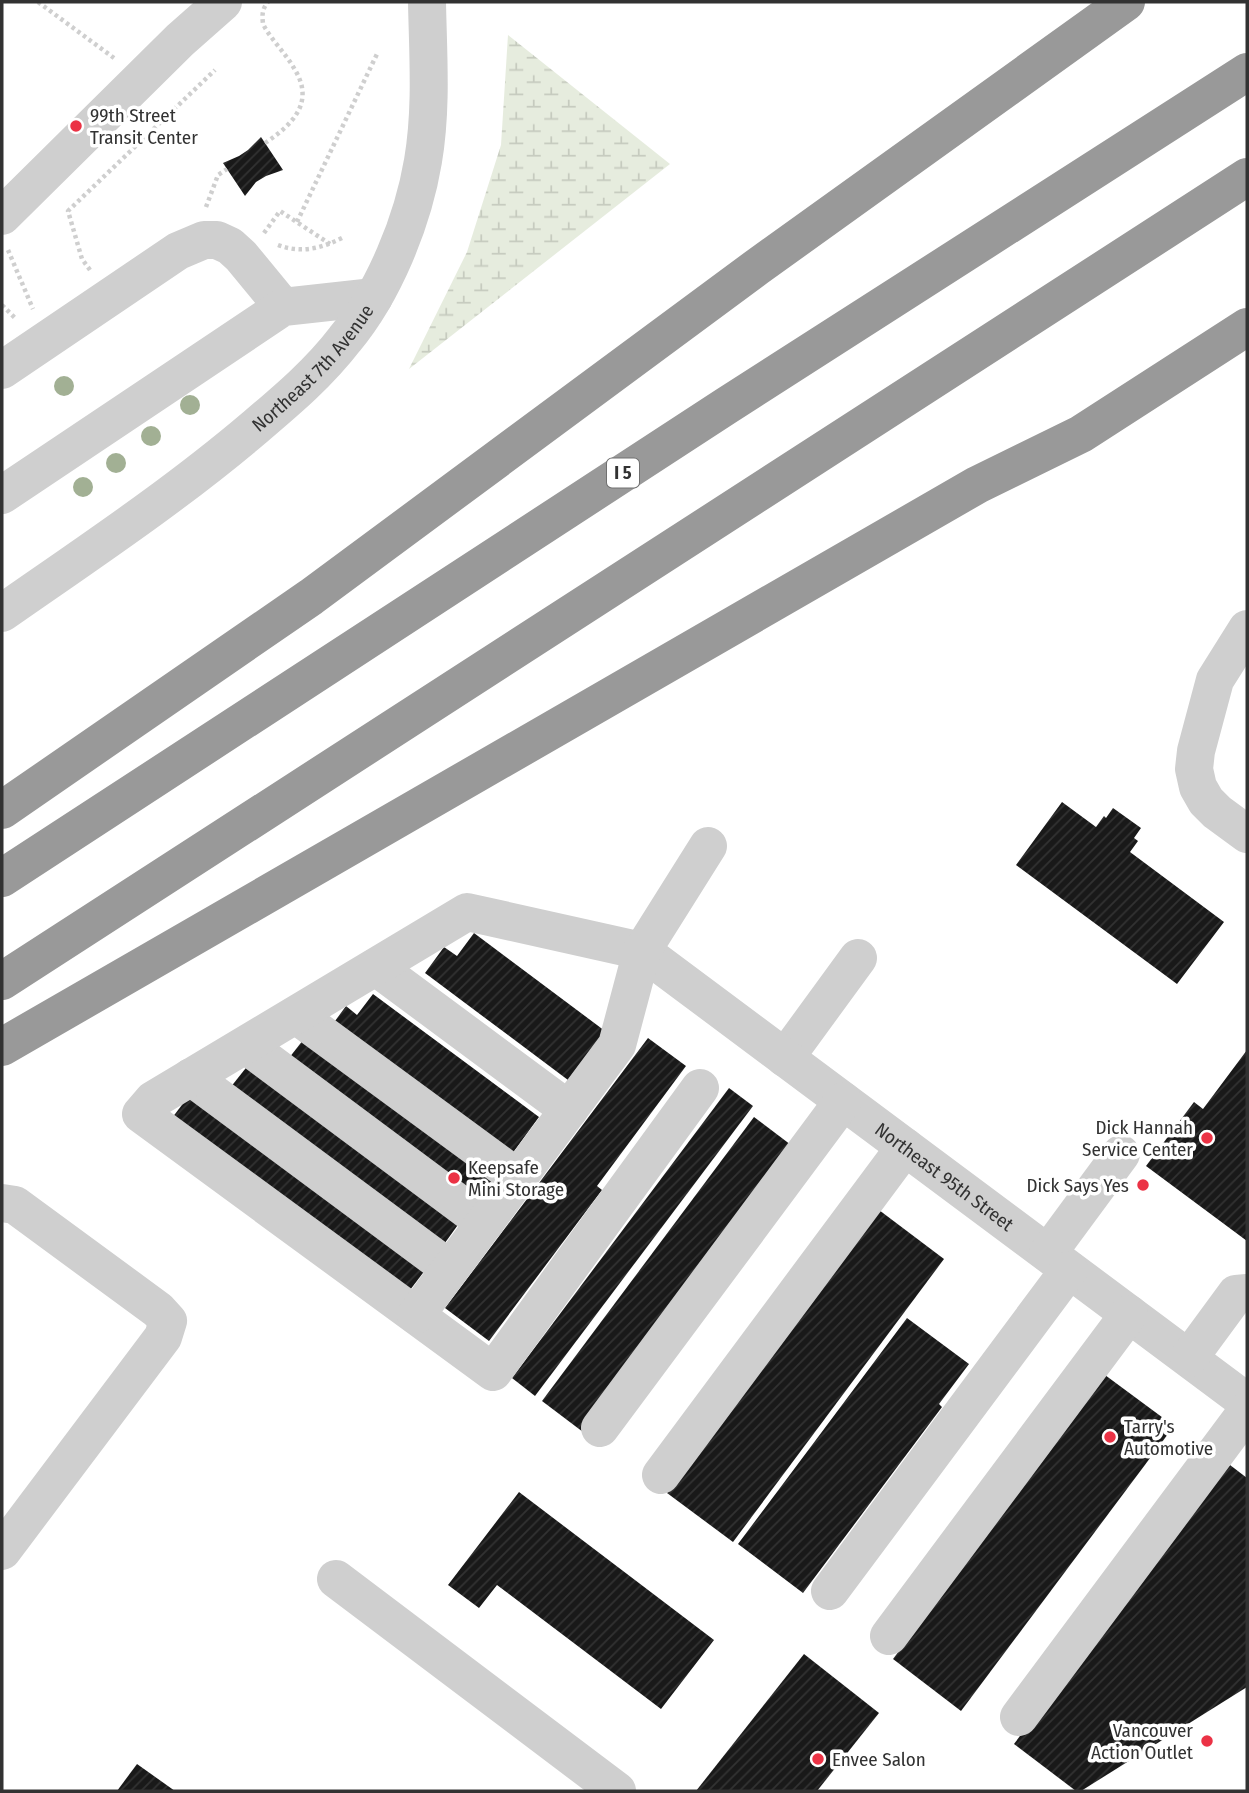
<svg xmlns="http://www.w3.org/2000/svg" width="1249" height="1793" viewBox="0 0 1249 1793" font-family="'Fira Sans Condensed',sans-serif">
	<defs>
		<pattern id="wetland-marsh" width="20" height="14" patternUnits="userSpaceOnUse" patternTransform="scale(1.75)"><rect width="20" height="14" fill="#e6ecde"/><path d="M1 5h8M5 5V1M11 12h8M15 12V8" fill="none" stroke="#c6cbbf"/></pattern>
		<pattern id="building-hatch" width="6" height="6" patternUnits="userSpaceOnUse" patternTransform="scale(1.75)"><rect width="6" height="6" fill="#191919"/><path d="M-1 1l2-2M0 6l6-6M5 7l2-2" fill="none" stroke="#323232"/></pattern>
	</defs>
	<rect width="100%" height="100%" fill="#fff"/>
	<polygon fill="url(#wetland-marsh)" points="508,35 670,164 409,369 467,252 501,145"/>
	<g fill="url(#building-hatch)">
		<polygon points="261,137 283,170 266,176 256,182 245,196 223,163 239,156 248,150"/>
		<polygon points="1062,802 1096,827 1104,816 1106,818 1113,808 1141,828 1134,838 1138,841 1130,852 1224,922 1177,984 1016,865"/>
		<polygon points="474,933 605,1031 568,1080 425,973 444,947 457,956"/>
		<polygon points="373,994 539,1117 512,1154 335,1021 346,1006 357,1015"/>
		<polygon points="307,1035 495,1176 478,1199 289,1058"/>
		<polygon points="648,1038 686,1066 597,1186 602,1190 489,1341 445,1308"/>
		<polygon points="1247,1050 1247,1241 1146,1166 1194,1102 1203,1109"/>
		<polygon points="249,1064 460,1222 442,1247 230,1088"/>
		<polygon points="729,1088 753,1106 535,1396 512,1378"/>
		<polygon points="191,1093 426,1269 407,1294 172,1118"/>
		<polygon points="754,1117 795,1148 583,1432 542,1401"/>
		<polygon points="879,1210 944,1259 733,1542 667,1493"/>
		<polygon points="907,1318 969,1364 939,1404 942,1407 803,1593 738,1544"/>
		<polygon points="1105,1375 1174,1426 961,1711 893,1659"/>
		<polygon points="1230,1465 1247,1478 1247,1687 1081,1791 1076,1791 1014,1744 1192,1506"/>
		<polygon points="519,1492 714,1640 661,1709 497,1585 479,1608 448,1585"/>
		<polygon points="804,1654 879,1713 817,1791 696,1791"/>
		<polygon points="137,1764 175,1791 117,1791"/>
	</g>
	<g fill="none" stroke-linecap="round" stroke-linejoin="round">
		<g stroke="#cfcfcf" stroke-width="4.5" stroke-dasharray="3.5 3.5" stroke-linecap="butt">
			<polyline points="38,2 114,58"/>
			<path d="M265 143C292 125 315 103 295 70 286 53 271 40 263 24 262 15 262 9 268 2"/>
			<polyline points="206,207 218,175 227,169"/>
			<polyline points="297,222 377,54"/>
			<polyline points="264,233 280,211 330,244"/>
			<path d="M278 245C302 254 322 248 344 237"/>
			<polyline points="8,250 33,309"/>
			<polyline points="90,270 82,259 68,211 215,70"/>
			<polyline points="2,305 16,319"/>
		</g>
		<g stroke="#cfcfcf" stroke-width="38">
			<polyline points="2,216 180,40 223,2"/>
			<polyline points="2,370 178,251 204,240 217,240 230,246 241,256 283,307"/>
			<polyline points="2,495 283,307 374,297"/>
			<path id="s1" d="M2 613C88 553 174 496 254 428 287 400 319 373 345 339 384 292 413 221 423 161 432 108 428 55 427 2"/>
			<polyline points="1247,629 1215,680 1196,751 1194,769 1198,787 1206,801 1217,812 1247,834"/>
			<polyline points="376,967 569,1110"/>
			<polyline points="296,1015 518,1178"/>
			<polyline points="246,1045 485,1223"/>
			<polyline points="785,1058 858,958"/>
			<polyline points="191,1077 450,1269"/>
			<path id="s2" d="M700 1088 493 1372 141 1114 153 1100 467 912 642 951 1247 1402"/>
			<polyline points="2,1203 15,1205 158,1310 168,1321 163,1337 2,1551"/>
			<polyline points="1048,1253 1121,1154"/>
			<polyline points="416,1315 617,1045 642,951 708,846"/>
			<polyline points="1189,1358 1236,1294 1247,1293"/>
			<polyline points="600,1428 843,1101"/>
			<polyline points="661,1475 905,1147"/>
			<polyline points="336,1579 617,1791"/>
			<polyline points="830,1591 1069,1270"/>
			<polyline points="889,1636 1129,1314"/>
			<polyline points="1019,1717 1247,1411"/>
		</g>
		<g stroke="#999" stroke-width="38">
			<polyline points="2,810 311,597 757,267 1126,2"/>
			<polyline points="2,878 726,406 1247,72"/>
			<polyline points="2,981 1247,177"/>
			<polyline points="2,1047 977,485 1081,434 1247,327"/>
		</g>
	</g>
	<g fill="#a2b094">
		<circle cx="64" cy="386" r="10"/>
		<circle cx="190" cy="405" r="10"/>
		<circle cx="151" cy="436" r="10"/>
		<circle cx="116" cy="463" r="10"/>
		<circle cx="83" cy="487" r="10"/>
	</g>
	<g fill="#eb3245" stroke="#fff" stroke-width="2.5">
		<circle cx="76" cy="126" r="7"/>
		<circle cx="1207" cy="1138" r="7"/>
		<circle cx="454" cy="1178" r="7"/>
		<circle cx="1143" cy="1185" r="7"/>
		<circle cx="1110" cy="1437" r="7"/>
		<circle cx="1207" cy="1741" r="7"/>
		<circle cx="818" cy="1759" r="7"/>
	</g>
	<g text-anchor="middle" stroke-width="7" stroke-linejoin="round" paint-order="stroke">
		<rect fill="#fff" stroke="#707070" stroke-width="2" x="607" y="458.5" width="32" height="29" rx="5"/>
		<g font-size="18" font-weight="bold" fill="#323232">
			<text x="623" y="479">I 5</text>
		</g>
		<g font-size="19" fill="#323232" stroke="#fff" text-anchor="start">
			<text x="90" y="122">99th Street<tspan x="90" dy="22">Transit Center</tspan></text>
			<text x="1193" y="1134" text-anchor="end">Dick Hannah<tspan x="1193" dy="22">Service Center</tspan></text>
			<text x="468" y="1174">Keepsafe<tspan x="468" dy="22">Mini Storage</tspan></text>
			<text x="1129" y="1192" text-anchor="end">Dick Says Yes</text>
			<text x="1124" y="1433">Tarry's<tspan x="1124" dy="22">Automotive</tspan></text>
			<text x="1193" y="1737" text-anchor="end">Vancouver<tspan x="1193" dy="22">Action Outlet</tspan></text>
			<text x="832" y="1766">Envee Salon</text>
		</g>
		<g font-size="19" fill="#323232" stroke="#fff">
			<text dy="7" stroke="none"><textPath href="#s1" startOffset="397">Northeast 7th Avenue</textPath></text>
			<text dy="7" stroke="none"><textPath href="#s2" startOffset="1729">Northeast 95th Street</textPath></text>
		</g>
	</g>
	<rect width="1249" height="1793" fill="none" stroke="#323232" stroke-width="7"/>
</svg>
